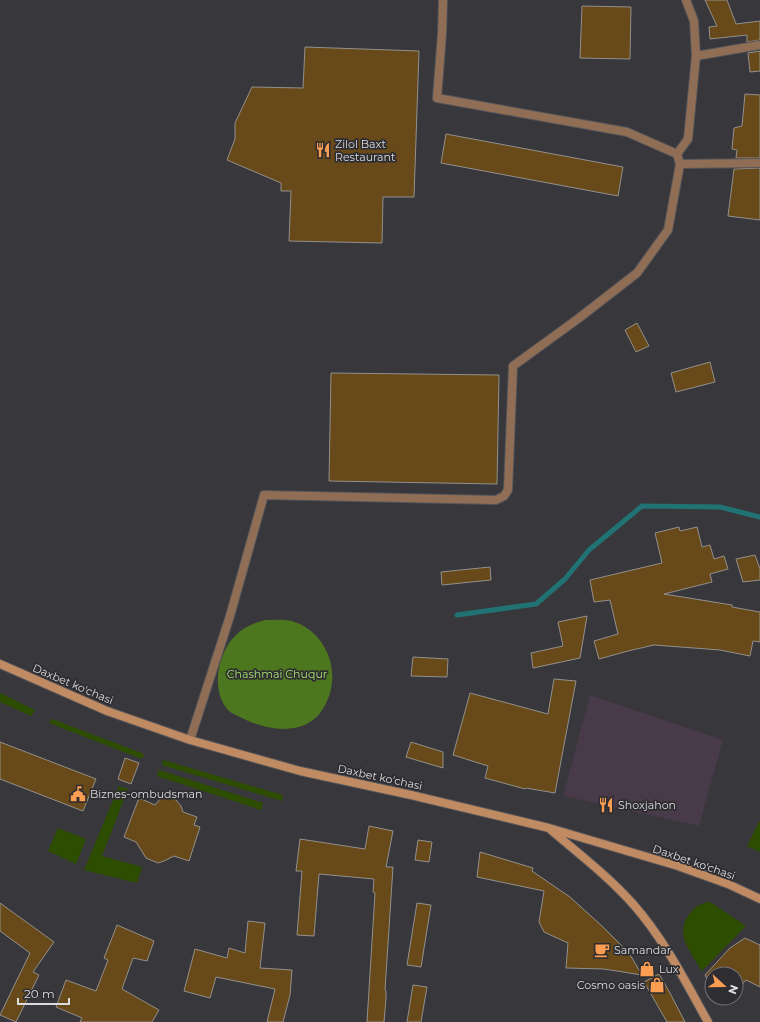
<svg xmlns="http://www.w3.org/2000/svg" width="760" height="1022" viewBox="0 0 760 1022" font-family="Montserrat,sans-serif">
	<rect width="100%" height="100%" fill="#38373c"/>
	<polygon fill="#483a49" points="590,695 723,740 699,826 563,796"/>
	<g fill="#2d4d00">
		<polygon points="0,693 35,710 31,716 0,702"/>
		<polygon points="52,719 144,754 142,759 49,723"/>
		<polygon points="163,760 283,795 282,801 162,765"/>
		<polygon points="159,770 263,803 261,810 157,776"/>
		<polygon points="119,786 128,789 102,856 142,867 137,883 84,870"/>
		<polygon points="760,820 760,852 747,846"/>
		<polygon points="58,828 86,839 76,864 48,851"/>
		<path d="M710 902 746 926 702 971C697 963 685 945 684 938 680 920 694 903 710 902Z"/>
	</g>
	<path fill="#4d771f" d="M265 620C274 620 283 619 292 621 328 632 343 675 324 707 308 736 270 732 244 719 239 716 232 714 228 710 210 690 218 652 236 635 244 627 254 623 265 620Z"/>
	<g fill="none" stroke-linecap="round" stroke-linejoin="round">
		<polyline stroke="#217272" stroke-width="5" points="457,615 536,604 565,579 589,550 642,506 720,507 760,517"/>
	</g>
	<g fill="#67491a" stroke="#93908b">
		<polygon points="705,0 727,0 736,24 760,21 760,40 747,42 747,35 710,39 709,27 717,26"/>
		<polygon points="582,6 631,7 630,59 580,58"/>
		<polygon points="305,47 419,51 414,197 383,197 382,243 289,241 291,191 281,191 281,183 227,160 235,139 235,123 252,87 303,88"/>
		<polygon points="760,51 760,71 750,72 748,53"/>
		<polygon points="745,94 760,95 760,158 736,158 737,150 732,149 734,128 742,126"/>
		<polygon points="446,134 623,167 618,196 441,163"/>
		<polygon points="760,168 760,220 728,216 734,169"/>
		<polygon points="637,323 649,346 636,352 625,330"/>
		<polygon points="710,362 715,382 676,392 671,373"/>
		<polygon points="331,373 499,375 497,484 329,481"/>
		<polygon points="679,527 680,531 697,527 702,547 710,545 714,559 724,556 728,569 710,574 712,582 664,594 732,605 732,607 760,612 760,642 753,641 750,656 720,650 654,645 628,651 599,659 594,641 618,634 610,600 594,602 590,580 662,563 655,533"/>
		<polygon points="755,555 760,569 760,580 743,582 736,559"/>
		<polygon points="490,567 491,580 442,585 441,572"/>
		<polygon points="587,616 580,658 533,668 531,653 563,646 558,622"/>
		<polygon points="413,657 448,659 447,677 411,676"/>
		<polygon points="554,679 576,681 555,793 526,788 525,789 485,778 488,766 453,755 470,693 548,714"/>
		<polygon points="0,742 96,779 83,811 0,779"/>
		<polygon points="411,742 443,752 443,768 406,757"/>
		<polygon points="125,758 139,763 131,784 118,779"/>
		<polygon points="169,797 176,800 181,806 183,812 197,817 194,825 200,827 189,861 174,856 164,861 158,863 146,858 136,842 124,837 139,798 155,805 161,798"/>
		<polygon points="369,826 393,831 386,867 393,867 385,990 386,991 386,999 384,1022 367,1022 375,893 373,892 374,879 319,874 314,936 297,935 302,871 296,871 300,839 365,849"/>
		<polygon points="418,840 432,842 429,862 415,860"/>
		<polygon points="480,852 533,868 532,871 570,897 603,927 629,953 642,975 604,969 566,968 568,943 544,932 539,922 544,891 477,877"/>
		<polygon points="0,903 54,942 33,972 39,975 16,1022 0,1015 30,953 0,931"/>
		<polygon points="417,903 431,905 421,967 407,965"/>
		<polygon points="248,921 265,923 260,968 292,970 290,995 283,1022 267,1022 275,989 216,977 210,998 184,991 195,949 227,958 229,948 245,953"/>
		<polygon points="117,925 154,941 147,961 133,958 122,989 159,1010 152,1022 80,1022 82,1018 56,1007 66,980 96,991 108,960 104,958"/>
		<polygon points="745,938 760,945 760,987 746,980 736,991 736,974 712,974 712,989 705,975 730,948"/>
		<polygon points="659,974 670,993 685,1022 667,1022 644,982"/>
		<polygon points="413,985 427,987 421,1022 407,1022"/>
	</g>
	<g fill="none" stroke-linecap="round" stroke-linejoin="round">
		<g stroke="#565559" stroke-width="10">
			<g id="minor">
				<polyline points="686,0 694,21 696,56"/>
				<polyline points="677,154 688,139 696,56 760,45"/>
				<polyline points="680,164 760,163"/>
				<polyline points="190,740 230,616 264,495 496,500 504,496 508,490 513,366 579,318 637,273 668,230 680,164 677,154 627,132 437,98 442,34 443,0"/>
			</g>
		</g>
		<g stroke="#565559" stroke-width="10">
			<g id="secondary">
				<polyline points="0,664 107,711 190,740 300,771 411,795 549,828 678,866 728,884 760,899"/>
				<path d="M551 830C579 854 608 876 633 904 664 939 685 981 708 1022"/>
			</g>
		</g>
		<use href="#minor" stroke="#8f6e55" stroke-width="8"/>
		<use href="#secondary" stroke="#c08b62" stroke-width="8"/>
	</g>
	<defs>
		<g id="restaurant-bare" transform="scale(1.2)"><path d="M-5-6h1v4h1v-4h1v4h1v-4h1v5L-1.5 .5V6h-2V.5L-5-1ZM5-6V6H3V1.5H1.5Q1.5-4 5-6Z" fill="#fb9e51" stroke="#2e2d31" stroke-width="2.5" paint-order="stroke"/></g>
		<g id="civic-bare" transform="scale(1.2)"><path d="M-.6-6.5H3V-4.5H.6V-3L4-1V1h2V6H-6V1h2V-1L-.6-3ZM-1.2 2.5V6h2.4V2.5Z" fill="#fb9e51" stroke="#2e2d31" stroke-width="2.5" paint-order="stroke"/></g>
		<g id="cafe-bare" transform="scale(1.2)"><path d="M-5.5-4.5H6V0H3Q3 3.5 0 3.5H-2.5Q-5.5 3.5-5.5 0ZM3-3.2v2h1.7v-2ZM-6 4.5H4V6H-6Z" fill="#fb9e51" stroke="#2e2d31" stroke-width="2.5" paint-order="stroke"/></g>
		<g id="shop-bare" transform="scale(1.2)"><path d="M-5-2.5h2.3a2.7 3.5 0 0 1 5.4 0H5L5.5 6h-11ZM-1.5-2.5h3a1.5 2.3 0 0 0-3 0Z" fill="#fb9e51" stroke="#2e2d31" stroke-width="2.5" paint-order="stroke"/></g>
	</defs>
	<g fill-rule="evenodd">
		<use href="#restaurant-bare" x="323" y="150"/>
		<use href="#civic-bare" x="78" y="794"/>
		<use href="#restaurant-bare" x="606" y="805"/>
		<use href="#cafe-bare" x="602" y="950"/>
		<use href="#shop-bare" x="647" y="969"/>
		<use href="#shop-bare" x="657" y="985"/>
	</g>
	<g text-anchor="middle" stroke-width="3.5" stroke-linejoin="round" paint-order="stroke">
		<g font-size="11" fill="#dcdbde" stroke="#2e2d31" text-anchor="start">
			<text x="335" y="148">Zilol Baxt<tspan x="335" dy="13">Restaurant</tspan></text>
			<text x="90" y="798">Biznes-ombudsman</text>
			<text x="618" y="809">Shoxjahon</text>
			<text x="614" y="954">Samandar</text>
			<text x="659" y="973">Lux</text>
			<text x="645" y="989" text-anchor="end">Cosmo oasis</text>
		</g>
		<g font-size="11" fill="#a7e273" stroke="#2e2d31">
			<text x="277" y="678">Chashmai Chuqur</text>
		</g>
		<g font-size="11" fill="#dcdbde" stroke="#2e2d31">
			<text transform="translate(73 684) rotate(23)" y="4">Daxbet ko'chasi</text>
			<text transform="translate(380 777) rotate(12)" y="4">Daxbet ko'chasi</text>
			<text transform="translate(694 862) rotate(19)" y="4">Daxbet ko'chasi</text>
		</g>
	</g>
	<g transform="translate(724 986) rotate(111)"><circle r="19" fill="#2e2d31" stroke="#747376"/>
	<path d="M0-3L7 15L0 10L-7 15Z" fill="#fb9e51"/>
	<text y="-6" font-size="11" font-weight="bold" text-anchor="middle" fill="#dcdbde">N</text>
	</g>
	<path d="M18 998v6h51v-6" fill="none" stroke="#dcdbde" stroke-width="2"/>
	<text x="24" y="998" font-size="12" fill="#dcdbde" stroke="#2e2d31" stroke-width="3" paint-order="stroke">20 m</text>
</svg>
